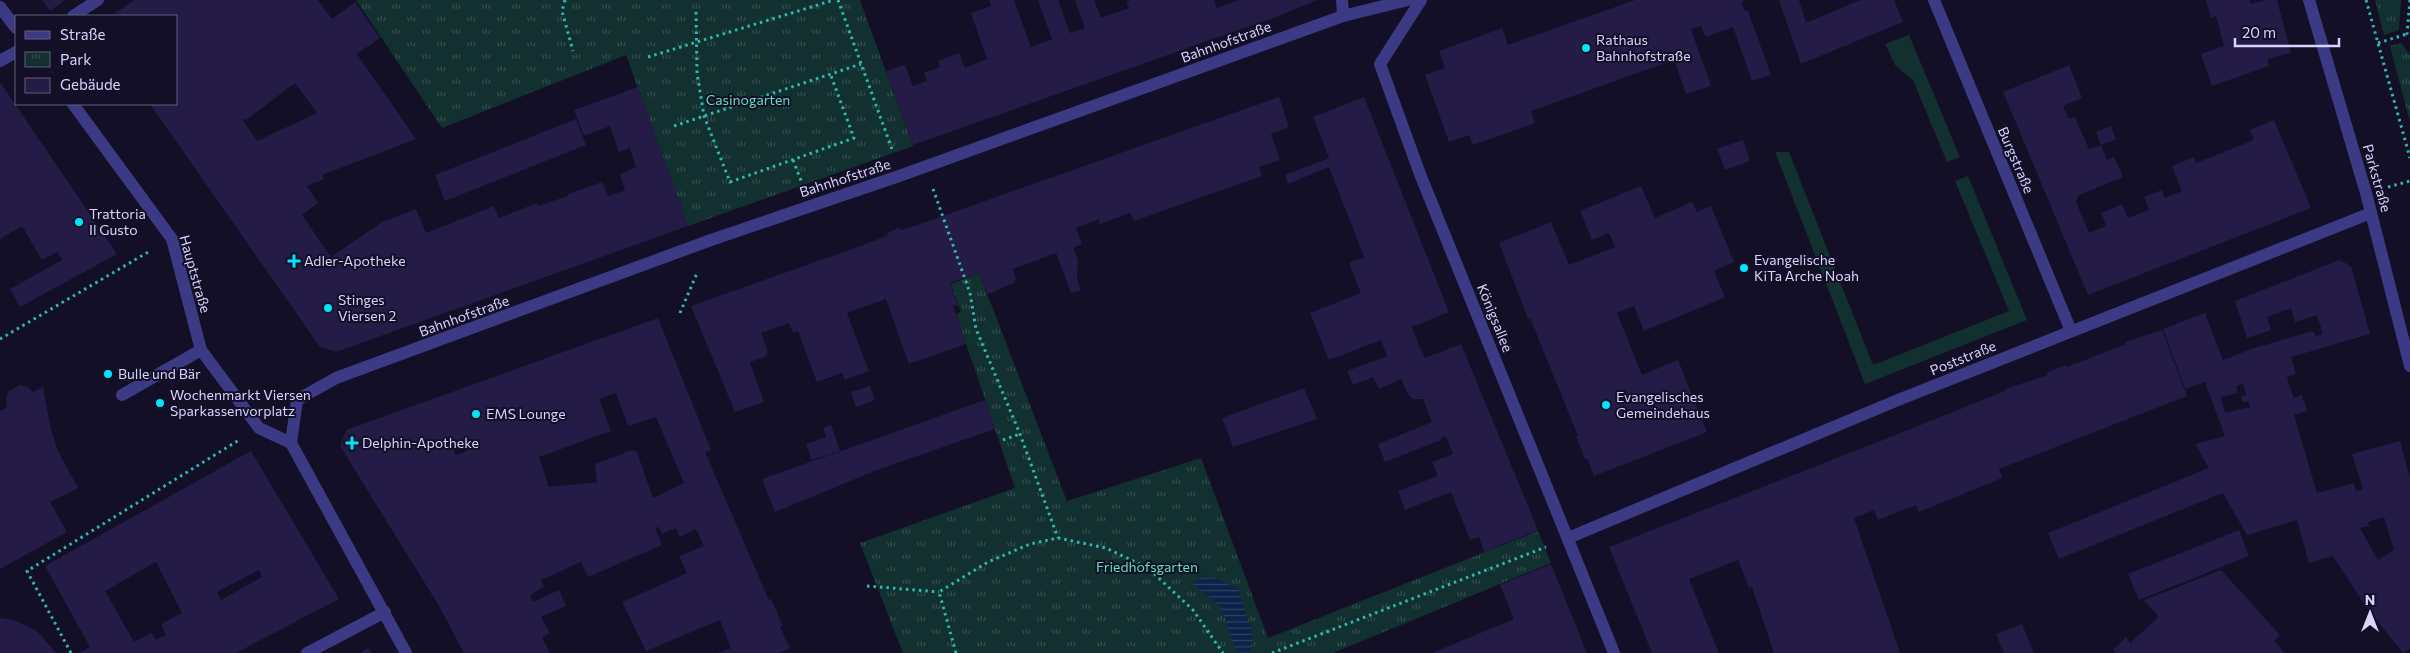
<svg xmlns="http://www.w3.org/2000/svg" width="2410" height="653" viewBox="0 0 2410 653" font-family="Commissioner,sans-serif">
	<defs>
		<pattern id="park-tufts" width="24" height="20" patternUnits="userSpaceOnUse" patternTransform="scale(1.25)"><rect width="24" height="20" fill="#12302f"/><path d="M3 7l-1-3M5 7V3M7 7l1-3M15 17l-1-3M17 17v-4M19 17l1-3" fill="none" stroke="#344d4e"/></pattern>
		<pattern id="water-rules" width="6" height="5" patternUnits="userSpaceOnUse" patternTransform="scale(1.25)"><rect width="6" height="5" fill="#0c2248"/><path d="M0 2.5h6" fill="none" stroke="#2f4163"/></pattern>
	</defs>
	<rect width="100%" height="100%" fill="#130f26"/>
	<g fill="#12302f">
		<polygon points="1909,35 1960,157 1947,162 1913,80 1895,65 1885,44"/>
		<polygon points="1775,152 1789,152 1873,365 2009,311 1955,181 1968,176 2027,320 1865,384"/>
	</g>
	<g fill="url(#park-tufts)">
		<polygon points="356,0 860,0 913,146 688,226 626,55 442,128"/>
		<polygon points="2375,0 2401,0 2399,30 2384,35"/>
		<polygon points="2401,43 2410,55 2410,122 2390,46"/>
		<polygon points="979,273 1067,501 1201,458 1268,638 1538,531 1551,563 1333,653 903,653 860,543 1015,488 956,314 961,312 951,284"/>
	</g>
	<polygon fill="url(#water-rules)" points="1206,575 1238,588 1253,635 1250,653 1240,653 1235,649 1221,607 1192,583"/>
	<g fill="#241b47" fill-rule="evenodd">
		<polygon points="42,0 65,0 50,11"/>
		<path d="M134 0H318L332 19 355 2 380 38 357 54 416 139 322 175 324 179 307 186 318 203 302 215 331 257 382 222 416 209 426 233 494 206 499 218 537 203 538 206 568 196V194L602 182 608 196 623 191 625 190 620 175 636 167 630 148 619 152 610 126 584 136 574 110 638 87 688 226 336 352 320 347 150 104H176V16H111ZM295 83 317 113 257 141 242 119 246 120Z"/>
		<polygon points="989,0 1014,0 1031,47 1052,39 1038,0 1058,0 1070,33 1085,28 1075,0 1094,0 1101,18 1129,8 1126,2 1130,0 1214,0 1217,8 1238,0 1317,0 1281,15 913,145 886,71 905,65 913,86 927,81 924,73 940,67 938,61 959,53 965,68 987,59 971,13 991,6"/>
		<polygon points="1635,0 1746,0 1741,2 1744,10 1748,11 1771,75 1752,81 1733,27 1706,37 1701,26 1691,29 1711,86 1686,94 1674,60 1531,111 1535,123 1473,145 1469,135 1449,142 1425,75 1445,68 1439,51 1502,28 1508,45"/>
		<polygon points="1779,0 1799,0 1806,23 1860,0 1894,0 1903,22 1801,64"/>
		<polygon points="2206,0 2249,0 2251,4 2266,0 2277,0 2291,53 2267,59 2269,66 2212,86 2201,54 2224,46 2216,16 2211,18"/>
		<polygon points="2069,65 2082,98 2063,106 2069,119 2075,117 2089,149 2101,145 2096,132 2111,126 2116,139 2101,145 2107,160 2114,157 2123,177 2079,195 2076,202 2089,233 2106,226 2101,213 2122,204 2128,218 2149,210 2144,197 2162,190 2165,198 2182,191 2172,166 2194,157 2196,163 2254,140 2250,130 2274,120 2311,208 2088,295 2003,92"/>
		<polygon points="0,82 117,254 20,307 10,289 62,260 57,252 42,260 22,226 0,239"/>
		<polygon points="1279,97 1289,127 1271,134 1280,160 1259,167 1262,176 1134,221 1130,213 1100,224 1099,219 1076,228 1082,244 1073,248 1078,260 1077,279 1081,290 1071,293 1056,253 1013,269 1016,278 1014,283 988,294 979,273 950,283 958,305 953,306 966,344 909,364 886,299 847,313 869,371 845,380 842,373 817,382 798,331 793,333 789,323 761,333 768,352 765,357 750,362 764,402 735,412 691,306 866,244 886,236 889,232 898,228 903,230"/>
		<polygon points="1364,97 1449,312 1412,327 1418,343 1425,358 1461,344 1538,530 1484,552 1479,537 1470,540 1451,492 1405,510 1398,491 1438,476 1432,462 1453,454 1446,436 1440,438 1441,440 1385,462 1378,444 1432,422 1423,399 1413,399 1408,394 1401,379 1379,389 1373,377 1353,385 1347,371 1387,356 1381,340 1329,360 1310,313 1361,293 1349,263 1364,257 1329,167 1288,184 1285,175 1329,158 1313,117"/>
		<polygon points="576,119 586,145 445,201 435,175"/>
		<polygon points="1743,140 1750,161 1725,170 1717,149"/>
		<polygon points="1641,186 1655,218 1692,202 1697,212 1711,206 1734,262 1714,271 1725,297 1692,311 1644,331 1634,306 1617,313 1642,375 1678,360 1707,432 1594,476 1587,458 1585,459 1576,436 1578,436 1530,318 1528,319 1499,243 1551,222 1569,265 1615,247 1609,233 1592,240 1580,211"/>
		<path d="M2339 260 2351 266 2370 334 2291 357 2296 374 2287 377 2289 385 2294 398 2302 395 2307 411 2294 415 2317 493 2354 483 2356 491 2363 489 2352 454 2400 441 2410 478V649L2403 653 2366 607 2333 556 2309 563 2297 520 2247 535 2223 493 2059 559 2048 533 2209 468 2195 444 2225 436 2205 382 2185 389 2163 329 2205 313 2223 360 2251 349 2313 331 2316 336 2323 334 2317 315 2295 322 2291 308 2267 317 2271 330 2247 338 2235 301ZM2243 384 2246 395 2241 397 2243 403 2248 401 2250 407 2225 413 2221 397 2238 393 2236 386ZM2384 517 2394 550 2378 560 2360 528 2369 526 2368 522Z"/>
		<path d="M658 318 711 450 705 452 769 600 771 599 783 626 780 627 790 648 779 653H718L731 648 720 620 646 651 622 602 687 573 679 556 704 546 696 529 680 537 676 528 662 534 659 527 655 528 662 545 588 577 581 562 541 580 544 586 530 596 533 602 559 590 566 606 541 617 550 633 542 637 550 653H464L439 606 340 446 346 430ZM616 393 628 426 656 417 684 483 653 498 637 452 632 450 595 464 597 482 549 487 539 457 611 431 599 399ZM463 442 467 451 456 455 452 446Z"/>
		<polygon points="2162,330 2187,396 1999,469 2002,478 1919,512 1916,505 1878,520 1874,510 1854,518 1900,653 1774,653 1752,587 1749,588 1738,560 1689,579 1719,653 1652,653 1609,547 1888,438 2005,391 2005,389 2048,375 2046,373 2066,365 2067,367 2126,344 2125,342"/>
		<polygon points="20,385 28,387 33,392 43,387 51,430 58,451 78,488 50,502 67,532 0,569 0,411 7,407 6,399 9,391"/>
		<polygon points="870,386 875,400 856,407 851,392"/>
		<polygon points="1304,388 1317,419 1233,447 1222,418"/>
		<polygon points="985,400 995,429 877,470 775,512 762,479"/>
		<polygon points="831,425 840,451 812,460 806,444 826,437 823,428"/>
		<path d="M251 451 339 599 236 653H79L90 647 45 566ZM156 562 182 613 161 624 166 635 156 640 152 633 134 642 105 591ZM259 570 262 577 221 600 217 592Z"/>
		<polygon points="2239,530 2249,556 2139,600 2128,574"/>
		<polygon points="1551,564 1587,653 1432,653 1514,619 1500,585"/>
		<polygon points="2221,570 2280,635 2274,641 2285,653 2116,653 2113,650 2126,637 2130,643 2159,617 2144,600"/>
		<polygon points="0,618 14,620 37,631 56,653 0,653"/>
		<polygon points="2022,624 2034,653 2004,653 1996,634"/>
		<polygon points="368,648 371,653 360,653"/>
	</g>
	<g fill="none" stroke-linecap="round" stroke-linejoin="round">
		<g stroke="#2fb8b0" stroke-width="3" stroke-dasharray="2.5 4" stroke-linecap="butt">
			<polyline points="565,0 562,11 573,51"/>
			<polyline points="838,0 893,152"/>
			<polyline points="2366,0 2410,158"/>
			<polyline points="2410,0 2407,34 2410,38"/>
			<polyline points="696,12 697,73 704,116 730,182 854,138 830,73"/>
			<polyline points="2378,43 2407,34"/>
			<polyline points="648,57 834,0"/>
			<polyline points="674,126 861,64"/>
			<polyline points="793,160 802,183"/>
			<polyline points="2388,187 2410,181"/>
			<polyline points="933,189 970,293 976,329 1020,434 1058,538"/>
			<polyline points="680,313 697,273"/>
			<polyline points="0,339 150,251"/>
			<polyline points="1003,440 1020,434"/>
			<polyline points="867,586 939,592"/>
			<polyline points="71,653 27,571 239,440"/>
			<polyline points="956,653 939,592 988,562 1030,544 1058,538 1106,548 1148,568 1193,610 1223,653"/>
			<polyline points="1272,653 1546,547"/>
		</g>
		<g stroke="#3d3a85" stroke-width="12">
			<polyline points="0,7 16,28"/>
			<polyline points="73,16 98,0"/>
			<polyline points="0,61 16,52"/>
			<polyline points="73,104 172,239 201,350 259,428 291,443"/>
			<polyline points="122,395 201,350"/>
		</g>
		<g stroke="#3d3a85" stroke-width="12">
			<polyline points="1342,0 1343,16"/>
			<polyline points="1421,0 1380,64 1420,174 1614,653"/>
			<polyline points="1934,0 2071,331"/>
			<polyline points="2309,0 2366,193 2410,366"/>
			<polyline points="1568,538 1898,400 2371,213"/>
			<polyline points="307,653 385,612"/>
			<polyline points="406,653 291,443 297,400 336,378 711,240 902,175 1343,16 1408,0"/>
		</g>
	</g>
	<g fill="#00e5ff" stroke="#130f26" stroke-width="2">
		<circle cx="1586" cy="48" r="5"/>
		<circle cx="79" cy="222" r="5"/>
		<path d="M291.5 253.5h5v5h5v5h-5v5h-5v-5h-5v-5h5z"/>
		<circle cx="1744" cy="268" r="5"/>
		<circle cx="328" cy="308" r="5"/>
		<circle cx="108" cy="374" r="5"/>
		<circle cx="160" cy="403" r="5"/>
		<circle cx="1606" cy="405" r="5"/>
		<circle cx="476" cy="414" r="5"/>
		<path d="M349.5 435.5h5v5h5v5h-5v5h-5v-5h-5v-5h5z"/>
	</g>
	<g text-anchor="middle" stroke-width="4" stroke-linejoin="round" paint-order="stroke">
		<g font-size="14" fill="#d9d4ff" stroke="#130f26" text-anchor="start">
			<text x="1596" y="45">Rathaus<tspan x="1596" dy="16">Bahnhofstraße</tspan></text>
			<text x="89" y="219">Trattoria<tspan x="89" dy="16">Il Gusto</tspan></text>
			<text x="1754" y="265">Evangelische<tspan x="1754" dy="16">KiTa Arche Noah</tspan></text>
			<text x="304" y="266">Adler-Apotheke</text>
			<text x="338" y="305">Stinges<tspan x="338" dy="16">Viersen 2</tspan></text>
			<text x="118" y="379">Bulle und Bär</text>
			<text x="170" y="400">Wochenmarkt Viersen<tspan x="170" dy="16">Sparkassenvorplatz</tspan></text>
			<text x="1616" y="402">Evangelisches<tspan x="1616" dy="16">Gemeindehaus</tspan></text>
			<text x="486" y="419">EMS Lounge</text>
			<text x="362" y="448">Delphin-Apotheke</text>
		</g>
		<g font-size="14" fill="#d9d4ff" stroke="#130f26">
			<text transform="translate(1226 42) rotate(-20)" y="5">Bahnhofstraße</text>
			<text transform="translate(2016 160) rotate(67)" y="5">Burgstraße</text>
			<text transform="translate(845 178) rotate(-18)" y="5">Bahnhofstraße</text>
			<text transform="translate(2377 178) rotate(74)" y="5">Parkstraße</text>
			<text transform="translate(195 274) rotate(74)" y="5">Hauptstraße</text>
			<text transform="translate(464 316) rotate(-20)" y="5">Bahnhofstraße</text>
			<text transform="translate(1495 318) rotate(68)" y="5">Königsallee</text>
			<text transform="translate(1963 358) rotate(-22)" y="5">Poststraße</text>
		</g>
		<g font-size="14" fill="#5fe0c0" stroke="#130f26">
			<text x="748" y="105">Casinogarten</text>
			<text x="1147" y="572">Friedhofsgarten</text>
		</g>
	</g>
	<rect x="15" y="15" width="162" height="90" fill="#130f26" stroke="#625e7d"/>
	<rect x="25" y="31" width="25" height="8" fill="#3d3a85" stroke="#625e7d"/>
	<text x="60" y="40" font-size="15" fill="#d9d4ff">Straße</text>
	<rect x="25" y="52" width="25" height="15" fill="url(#park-tufts)" stroke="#625e7d"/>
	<text x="60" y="65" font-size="15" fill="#d9d4ff">Park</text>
	<rect x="25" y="78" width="25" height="15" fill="#241b47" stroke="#625e7d"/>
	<text x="60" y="90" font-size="15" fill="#d9d4ff">Gebäude</text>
	<g transform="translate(2370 613)" stroke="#130f26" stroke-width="4" paint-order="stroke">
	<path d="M0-4L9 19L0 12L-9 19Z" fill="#d9d4ff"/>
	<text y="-8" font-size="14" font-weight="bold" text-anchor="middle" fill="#d9d4ff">N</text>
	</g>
	<path d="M2235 38v8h104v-8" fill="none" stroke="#d9d4ff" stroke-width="2.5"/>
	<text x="2242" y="38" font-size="15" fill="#d9d4ff" stroke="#130f26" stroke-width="4" paint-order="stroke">20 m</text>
</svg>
